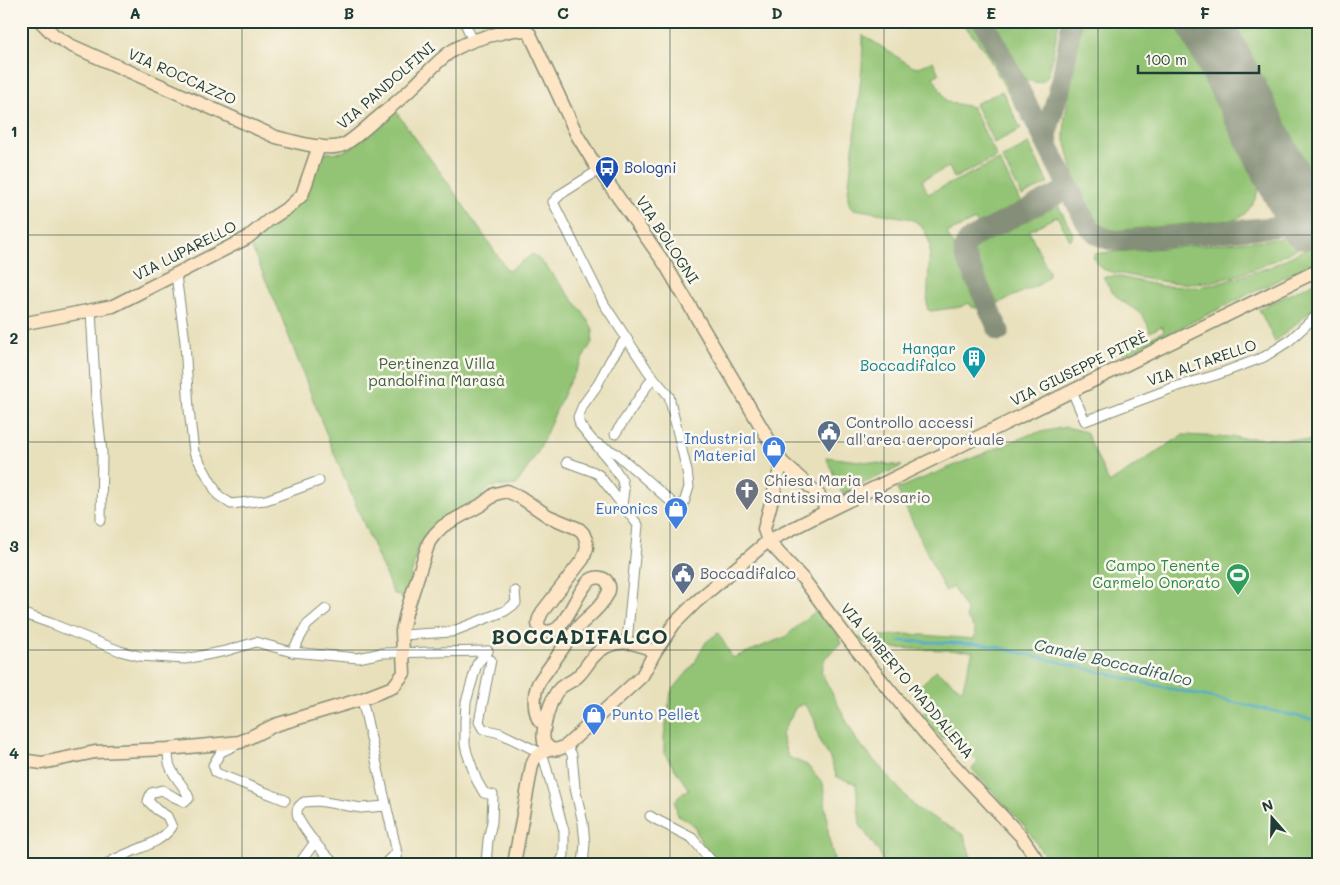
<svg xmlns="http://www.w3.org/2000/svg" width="1340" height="885" viewBox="0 0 1340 885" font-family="Mali,sans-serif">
	<rect width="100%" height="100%" fill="#fbf7ec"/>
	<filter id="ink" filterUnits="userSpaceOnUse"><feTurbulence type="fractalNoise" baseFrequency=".02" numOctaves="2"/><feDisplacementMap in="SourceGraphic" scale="10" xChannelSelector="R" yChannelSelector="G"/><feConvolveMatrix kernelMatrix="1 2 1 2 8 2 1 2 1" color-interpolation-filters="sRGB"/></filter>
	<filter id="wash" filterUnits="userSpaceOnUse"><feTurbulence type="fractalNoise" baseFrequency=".0096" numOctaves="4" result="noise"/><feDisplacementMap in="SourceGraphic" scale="20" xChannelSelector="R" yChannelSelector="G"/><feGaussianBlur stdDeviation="1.12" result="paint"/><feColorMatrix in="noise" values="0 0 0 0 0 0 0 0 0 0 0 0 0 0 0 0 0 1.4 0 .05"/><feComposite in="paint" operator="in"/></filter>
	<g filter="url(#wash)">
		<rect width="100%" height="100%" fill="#e8e0bb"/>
		<g fill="#93c474" stroke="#598054">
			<polygon points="961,21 979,21 996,53 1022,108 1018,111 985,51"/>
			<path d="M993 21H1059C1057 32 1055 42 1053 53 1050 71 1048 92 1024 78Z"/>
			<path d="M1082 21H1179L1260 179C1258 196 1251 215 1233 220L1111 231 1102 227 1092 218 1084 204 1078 191 1064 136 1065 118Z"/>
			<polygon points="1231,21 1319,21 1319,194"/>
			<path d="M863 35 913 67H919L933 61 939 74 933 77 947 102 972 107 997 157 954 178 949 167 922 180 928 194 999 160 1023 207 980 229 975 220 947 233 981 302 982 307 980 309 972 307 969 303 960 307 931 311 928 310 927 307 930 244C925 230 921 222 907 218L854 209C848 205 848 201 848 193L862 68Z"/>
			<polygon points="1002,91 1021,129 994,143 975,104"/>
			<polygon points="394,109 448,183 508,271 533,254 544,264 582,311 593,329 592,342 566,388 538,452 516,485 491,487 475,503 437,524 424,536 417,552 405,600 393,593 329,441 278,308 249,242 290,211 318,158 326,153 342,152 351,148"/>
			<polygon points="1029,144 1048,183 1022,196 1002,158"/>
			<path d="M1055 199 1073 234 1072 238 1070 240 1057 216 1029 231 1049 272V276L1040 284 994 305 989 304C983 295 965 258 968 249 970 242 976 239 982 236Z"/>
			<path d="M1319 219V237C1280 258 1239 281 1195 283 1172 284 1149 280 1127 275 1112 272 1098 272 1093 256L1095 254 1101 253 1279 239Z"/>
			<path d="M1319 242V260L1123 356 1118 344 1143 330 1145 334 1137 339 1139 344 1164 331 1162 326 1150 332C1145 309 1128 309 1114 294 1109 290 1107 282 1103 277L1115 276 1161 286 1195 287 1217 284 1270 267Z"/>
			<polygon points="1319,280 1319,304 1275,342 1259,309"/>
			<polygon points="1066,427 1086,432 1109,483 1183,435 1298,440 1319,442 1319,864 1050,864 1027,829 972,769 978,762 954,736 941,738 920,716 933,706 917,689 936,670 962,690 973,651 888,648 858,641 856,638 910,634 974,639 975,630 966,617 967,612 953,587 945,591 897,489 1031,434"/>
			<polygon points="826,457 902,466 842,493"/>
			<path d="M819 608 835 629 841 643 825 658 821 672 857 741 916 808 964 835 973 864H882L881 855 860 825 856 784 837 777 829 756 820 743 814 718 804 704 796 707 781 735 788 757 807 765 823 783 829 838 835 864H721C709 853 698 842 695 826L677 814 675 801 683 792 689 790 664 753V737L671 692 694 664 706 642 718 633 733 658 785 637Z"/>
		</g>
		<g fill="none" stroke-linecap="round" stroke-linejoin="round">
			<polyline stroke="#4eaacc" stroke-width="2.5" points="900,641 984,644 1163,687 1319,721"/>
			<g stroke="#848e78" stroke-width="21">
				<path d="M983 21 1009 69 1086 222C1094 235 1104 239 1119 241L1274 227 1286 224 1302 216"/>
				<polyline points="1048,145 1047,132 1062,80 1072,21"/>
				<path d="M999 331 965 256C963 249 965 243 972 238L1058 194"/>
			</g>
			<polyline stroke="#848e78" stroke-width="55" points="1204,21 1306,222"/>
		</g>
	</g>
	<g filter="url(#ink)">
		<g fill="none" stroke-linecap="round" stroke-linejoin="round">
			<g stroke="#848e78" stroke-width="11">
				<g id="street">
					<polyline points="464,21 473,41"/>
					<polyline points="176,275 185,342 189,410 194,452 218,495 231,504 266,500 319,481"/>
					<polyline points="91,311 96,399 102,453 101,520"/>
					<polyline points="1072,391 1085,421 1175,387 1216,375 1264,357 1289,341 1319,313"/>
					<polyline points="615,434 653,377"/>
					<polyline points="594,442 617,454 676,506 683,506 689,487 687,471 669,396 648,371 604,304 553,202 561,194 599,170"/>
					<polyline points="567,462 594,472 599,475 638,525 627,642"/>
					<polyline points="622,505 624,490 622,480 611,463 580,425 578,417 583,405 596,387 611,359 626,338"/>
					<polyline points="21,613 50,623 120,651 139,656 185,659 226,651 256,642 292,652 358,658 382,653 488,651"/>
					<polyline points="402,635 451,632 505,611 516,603 515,591"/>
					<polyline points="292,652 307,625 326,609"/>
					<polyline points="491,660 479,722 483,729 500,733 541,753 544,759 564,831 564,855 561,861 558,864"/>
					<polyline points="362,699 396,848 398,864"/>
					<polyline points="236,745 221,752 213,765 216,773 285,800"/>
					<polyline points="567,745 572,755 575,788 583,823 585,843 583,864"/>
					<polyline points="650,816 655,819 692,838 714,864"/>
					<path d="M107 864C127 850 158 847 172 827L167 816 157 810 148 801 151 793 162 790 174 797 185 802 189 798C185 786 174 778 170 766 168 761 168 755 168 749"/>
					<polyline points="299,864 315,842"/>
					<path d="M335 864C325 855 297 824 297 812 297 807 300 805 304 802L318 801 361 808 386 806"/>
					<polyline points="384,864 396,853"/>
					<polyline points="486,864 488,840 492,822 493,795 484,793 477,781 467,753 465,744 465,721 466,702 477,664 488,651"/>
				</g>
			</g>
			<g stroke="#848e78" stroke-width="15">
				<g id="secondary">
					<path d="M40 21 54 35 70 45 276 137C293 141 326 152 343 145 352 141 367 127 375 120 388 109 401 99 413 87 426 75 439 58 455 49 469 41 486 36 501 33 512 30 521 27 530 34L577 135 594 163 665 264 782 462 819 495 827 511"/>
					<polyline points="21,324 113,306 247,238 269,220 289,207 302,195 319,146"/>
					<polyline points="782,462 764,529 768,541 804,580 852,644 932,742 1021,836 1040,864"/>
					<path d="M549 748C556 751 560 749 567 745L642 676 655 652 674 624 696 602 768 541 827 511 1319 270"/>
					<path d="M549 748C548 747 545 743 544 742 541 730 551 696 560 688 566 683 574 681 579 675 584 670 588 663 593 657 611 637 634 640 655 652"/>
					<path d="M21 760 42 763 95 752 168 749 240 742 275 725 362 699 393 687 404 673 402 631 406 613 429 542 435 534 443 526 481 505 495 494 507 491 520 497 548 516 579 529 583 533 586 540 587 548 583 559 542 612C541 615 538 619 538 623 538 634 553 633 559 627 571 614 576 595 588 582 595 575 606 576 609 586 610 591 608 594 606 597 600 608 589 616 580 625 569 637 561 652 551 665 547 671 541 678 538 684 533 696 534 710 539 721L545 723"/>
					<polyline points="514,864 532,765 535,758 549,748"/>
				</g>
			</g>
			<use href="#street" stroke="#fff" stroke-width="9"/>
			<use href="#secondary" stroke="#fde5c5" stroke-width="12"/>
		</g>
	</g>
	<path fill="none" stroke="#1f3d34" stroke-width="1" stroke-opacity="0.55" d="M242 21V864M456 21V864M670 21V864M884 21V864M1098 21V864M21 235H1319M21 442H1319M21 650H1319"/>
	<defs>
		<g id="bus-pin" transform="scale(1.25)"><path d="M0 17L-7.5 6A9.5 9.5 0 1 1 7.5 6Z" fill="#1a4fb4" stroke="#fbf7ec"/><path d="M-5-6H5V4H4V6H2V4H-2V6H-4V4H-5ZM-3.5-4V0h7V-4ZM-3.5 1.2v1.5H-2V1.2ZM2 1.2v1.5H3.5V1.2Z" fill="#fff"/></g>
		<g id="building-pin" transform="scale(1.25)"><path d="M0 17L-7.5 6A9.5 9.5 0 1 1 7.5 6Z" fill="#0f9aa8" stroke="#fbf7ec"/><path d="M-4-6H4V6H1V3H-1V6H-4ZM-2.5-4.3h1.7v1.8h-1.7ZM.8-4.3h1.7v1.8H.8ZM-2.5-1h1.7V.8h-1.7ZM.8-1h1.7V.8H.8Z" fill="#fff"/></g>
		<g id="civic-pin" transform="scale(1.25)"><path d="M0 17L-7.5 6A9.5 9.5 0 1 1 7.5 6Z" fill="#5c6f8a" stroke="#fbf7ec"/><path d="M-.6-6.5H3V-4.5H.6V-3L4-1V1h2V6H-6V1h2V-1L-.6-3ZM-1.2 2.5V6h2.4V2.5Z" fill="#fff"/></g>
		<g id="shop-pin" transform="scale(1.25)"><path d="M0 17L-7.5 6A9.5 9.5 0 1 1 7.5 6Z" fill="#3f7fe0" stroke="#fbf7ec"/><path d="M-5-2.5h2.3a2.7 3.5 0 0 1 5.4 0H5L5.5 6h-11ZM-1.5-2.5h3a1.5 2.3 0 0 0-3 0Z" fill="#fff"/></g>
		<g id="church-pin" transform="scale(1.25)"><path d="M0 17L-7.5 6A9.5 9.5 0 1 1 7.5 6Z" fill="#6b7280" stroke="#fbf7ec"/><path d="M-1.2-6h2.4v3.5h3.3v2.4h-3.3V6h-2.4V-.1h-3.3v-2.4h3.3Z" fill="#fff"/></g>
		<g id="stadium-pin" transform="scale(1.25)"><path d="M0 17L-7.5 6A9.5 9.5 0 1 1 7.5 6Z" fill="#2e9e5b" stroke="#fbf7ec"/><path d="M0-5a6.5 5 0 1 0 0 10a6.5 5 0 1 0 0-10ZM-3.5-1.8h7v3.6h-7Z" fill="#fff"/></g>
	</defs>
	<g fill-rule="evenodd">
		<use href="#bus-pin" x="607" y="168"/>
		<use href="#building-pin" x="974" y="358"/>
		<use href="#civic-pin" x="829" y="432"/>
		<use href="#shop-pin" x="774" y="448"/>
		<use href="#church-pin" x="747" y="490"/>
		<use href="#shop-pin" x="676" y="509"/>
		<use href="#civic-pin" x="683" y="574"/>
		<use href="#stadium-pin" x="1238" y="575"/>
		<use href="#shop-pin" x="594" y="715"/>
	</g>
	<g text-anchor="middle" stroke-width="5" stroke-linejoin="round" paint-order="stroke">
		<g font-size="15" fill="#1f3d34" stroke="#fbf7ec">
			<text transform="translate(182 77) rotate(24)" y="5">VIA ROCCAZZO</text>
			<text transform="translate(386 86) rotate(-41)" y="5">VIA PANDOLFINI</text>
			<text transform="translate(667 240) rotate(57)" y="5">VIA BOLOGNI</text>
			<text transform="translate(185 251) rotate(-27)" y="5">VIA LUPARELLO</text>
			<text transform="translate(1202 363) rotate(-19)" y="5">VIA ALTARELLO</text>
			<text transform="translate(1079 369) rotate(-26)" y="5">VIA GIUSEPPE PITRÈ</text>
			<text transform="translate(907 681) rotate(50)" y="5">VIA UMBERTO MADDALENA</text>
		</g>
		<g font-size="15" fill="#164399" stroke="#fbf7ec" text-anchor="start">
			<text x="624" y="173">Bologni</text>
		</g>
		<g font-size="15" fill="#0d838f" stroke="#fbf7ec" text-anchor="end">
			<text x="956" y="354">Hangar<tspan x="956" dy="17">Boccadifalco</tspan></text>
		</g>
		<g font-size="15" fill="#3c5f44" stroke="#fbf7ec">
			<text x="437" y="369">Pertinenza Villa<tspan x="437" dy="17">pandolfina Marasà</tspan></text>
		</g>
		<g font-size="15" fill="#4e5e75" stroke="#fbf7ec" text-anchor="start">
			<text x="846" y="428">Controllo accessi<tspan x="846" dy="17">all'area aeroportuale</tspan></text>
			<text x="700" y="579">Boccadifalco</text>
		</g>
		<g font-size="15" fill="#366cbe" stroke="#fbf7ec" text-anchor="end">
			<text x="756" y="444">Industrial<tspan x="756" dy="17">Material</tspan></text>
			<text x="658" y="514">Euronics</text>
			<text x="612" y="720" text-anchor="start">Punto Pellet</text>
		</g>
		<g font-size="15" fill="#5b616d" stroke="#fbf7ec" text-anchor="start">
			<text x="764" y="486">Chiesa Maria<tspan x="764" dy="17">Santissima del Rosario</tspan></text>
		</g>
		<g font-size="15" fill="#27864d" stroke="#fbf7ec" text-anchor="end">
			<text x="1220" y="571">Campo Tenente<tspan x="1220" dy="17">Carmelo Onorato</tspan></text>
		</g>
		<g font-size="16" font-style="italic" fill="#2d5e62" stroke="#fbf7ec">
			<text transform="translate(1113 662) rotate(13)" y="6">Canale Boccadifalco</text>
		</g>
		<g font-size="20" font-weight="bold" letter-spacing="1" fill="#1f3d34" stroke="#fbf7ec">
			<text x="580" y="644">BOCCADIFALCO</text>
		</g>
	</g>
	<rect width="1340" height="885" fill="none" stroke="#fbf7ec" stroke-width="55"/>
	<g transform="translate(1272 818) rotate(340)" stroke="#fbf7ec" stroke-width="4" paint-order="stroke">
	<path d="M0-4L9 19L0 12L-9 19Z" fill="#1f3d34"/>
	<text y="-8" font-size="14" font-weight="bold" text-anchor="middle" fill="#1f3d34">N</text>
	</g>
	<path d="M1138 65v8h121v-8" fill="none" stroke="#1f3d34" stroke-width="2.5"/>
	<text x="1145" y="65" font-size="15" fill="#1f3d34" stroke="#fbf7ec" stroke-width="4" paint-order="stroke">100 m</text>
	<rect x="28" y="28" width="1284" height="830" fill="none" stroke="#1f3d34" stroke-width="2"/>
	<g font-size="16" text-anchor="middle" font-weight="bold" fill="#1f3d34">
		<text x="135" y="19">A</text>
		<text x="349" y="19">B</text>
		<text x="563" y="19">C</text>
		<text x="777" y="19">D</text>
		<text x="991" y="19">E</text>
		<text x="1205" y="19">F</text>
		<text x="14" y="137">1</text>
		<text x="14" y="344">2</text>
		<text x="14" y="552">3</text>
		<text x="14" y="759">4</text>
	</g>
</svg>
